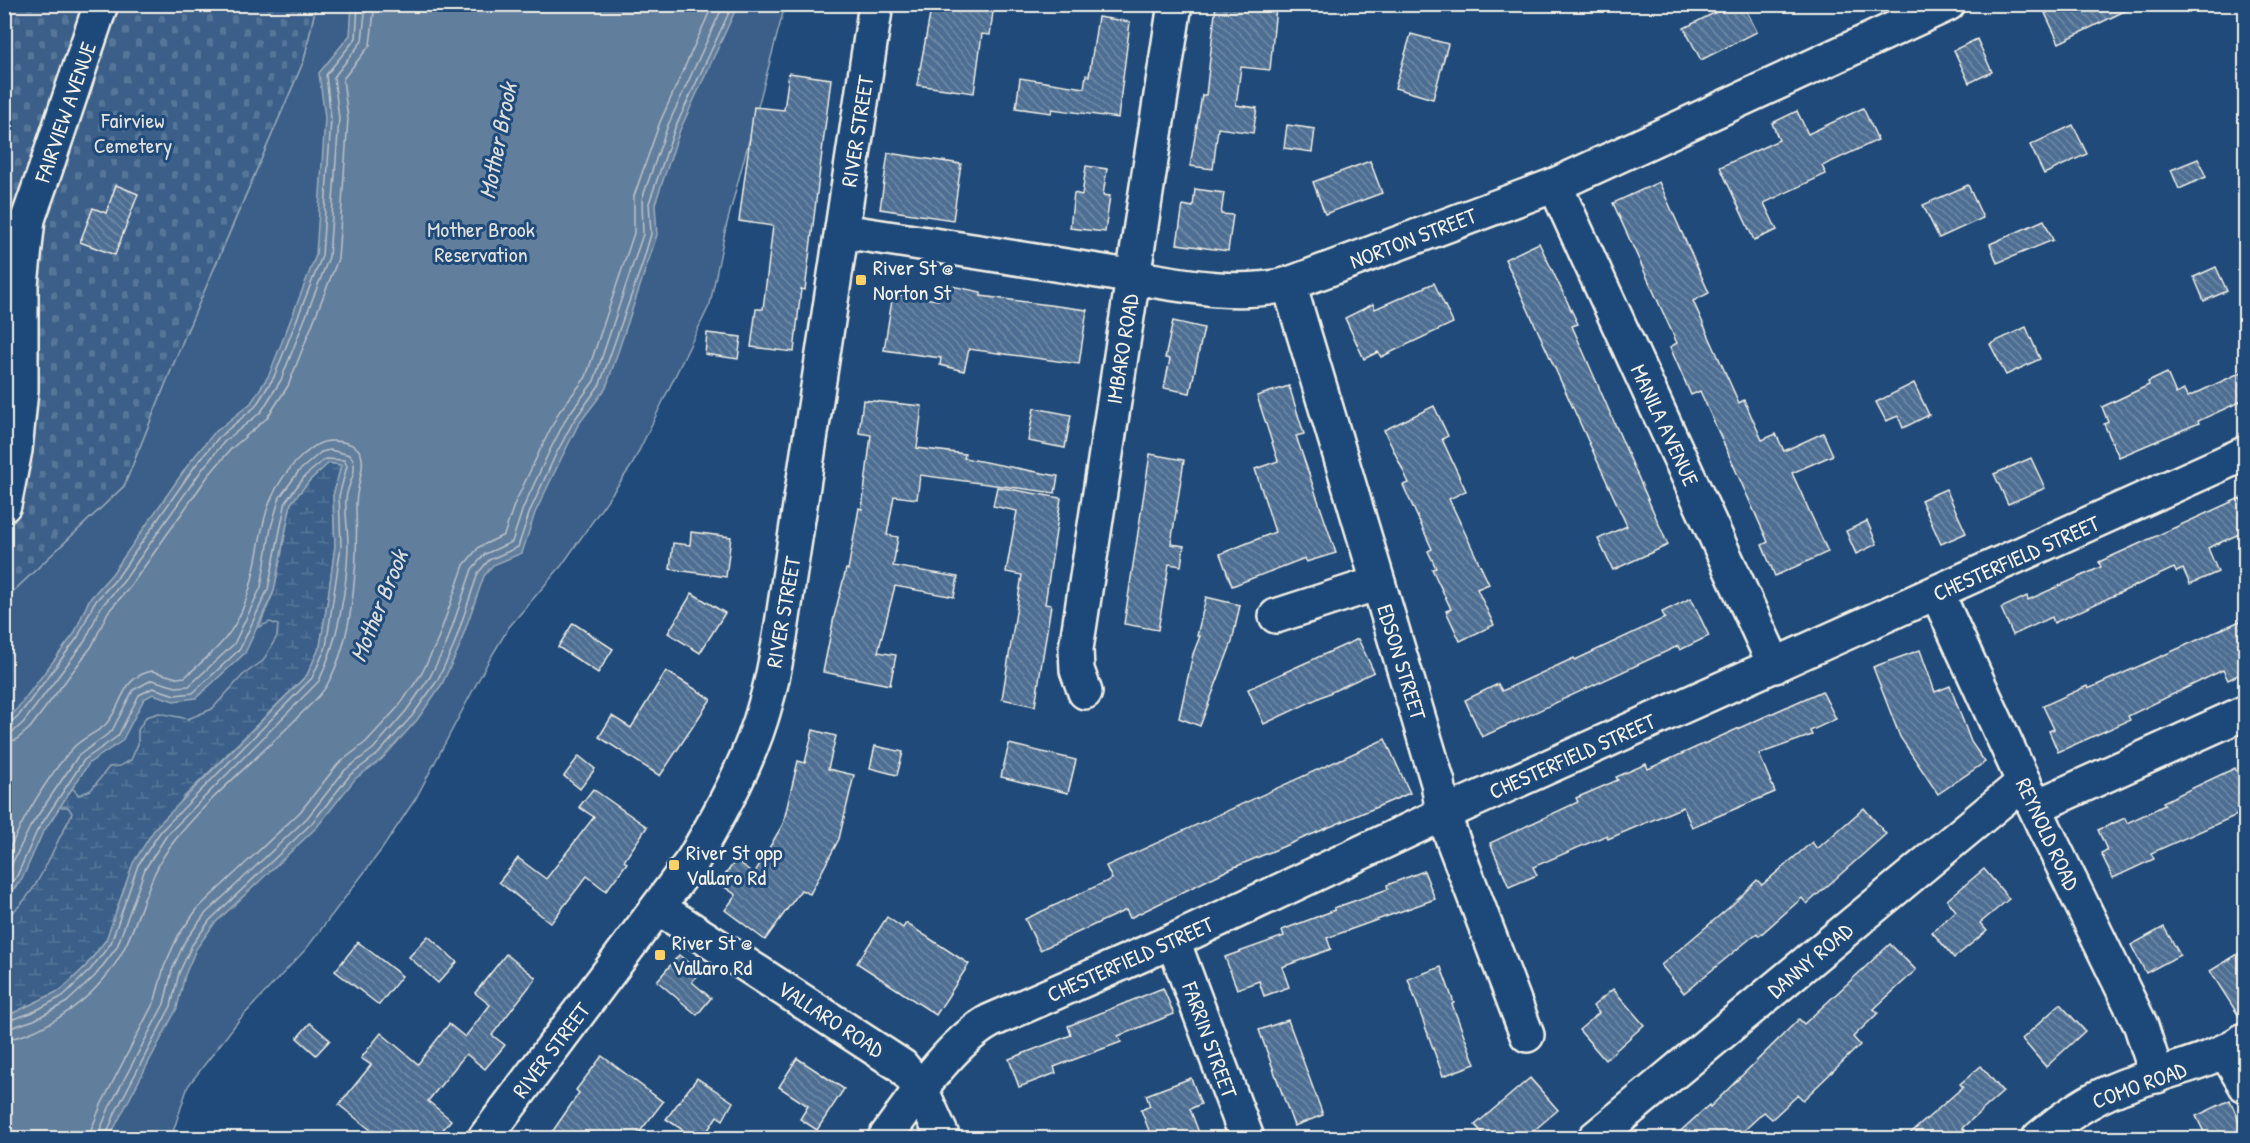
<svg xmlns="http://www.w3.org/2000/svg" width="2250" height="1143" viewBox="0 0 2250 1143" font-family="'Patrick Hand',sans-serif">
	<defs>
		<pattern id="wetland-marsh" width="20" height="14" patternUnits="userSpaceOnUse" patternTransform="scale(1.5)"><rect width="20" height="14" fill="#3a5f88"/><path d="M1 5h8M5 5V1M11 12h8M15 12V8" fill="none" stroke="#577699"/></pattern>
		<pattern id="cemetery-stones" width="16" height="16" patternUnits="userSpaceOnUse" patternTransform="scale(1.5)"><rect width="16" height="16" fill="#3a5f88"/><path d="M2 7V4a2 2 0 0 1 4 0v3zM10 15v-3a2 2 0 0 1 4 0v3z" fill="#577699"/></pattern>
		<pattern id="building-back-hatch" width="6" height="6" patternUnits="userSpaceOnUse" patternTransform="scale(1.5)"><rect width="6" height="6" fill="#4d6e92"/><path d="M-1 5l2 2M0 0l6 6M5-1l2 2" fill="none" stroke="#708aa6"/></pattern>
	</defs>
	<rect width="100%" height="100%" fill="#1f4a7a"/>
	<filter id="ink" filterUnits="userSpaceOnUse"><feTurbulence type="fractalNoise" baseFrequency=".0167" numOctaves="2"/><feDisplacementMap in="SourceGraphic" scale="12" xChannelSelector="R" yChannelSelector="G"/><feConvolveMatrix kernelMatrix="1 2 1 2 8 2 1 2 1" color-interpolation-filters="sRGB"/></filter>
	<g filter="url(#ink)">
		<polygon fill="#3a5f88" stroke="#97a8b8" stroke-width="1.5" points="316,5 785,5 726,227 710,304 632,465 562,565 509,627 488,662 416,798 382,849 306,949 239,1020 188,1086 173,1132 168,1138 5,1138 5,599 124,486 184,338 304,60"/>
		<path fill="url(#wetland-marsh)" stroke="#97a8b8" stroke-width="1.5" d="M328 463 342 465 333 496 335 546 328 598 320 647 307 675 183 798 120 904 106 940 86 966 61 990 5 1017V918C38 896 49 854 69 820L72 813 68 807H59L72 788 79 795 91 790 109 767 120 766 131 760 138 744V730L146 717 159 713 188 719 212 709 243 675 263 661 277 636 278 625 270 622 259 627 274 591 291 503 310 480Z"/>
		<polygon fill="url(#cemetery-stones)" stroke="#97a8b8" stroke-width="1.5" points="5,5 316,5 304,60 184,338 124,486 5,599"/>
		<polygon fill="#627e9d" stroke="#9cacbb" stroke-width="1.5" points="352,5 742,5 736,9 680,130 655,204 657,235 606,388 578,425 561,459 535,513 522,553 493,565 484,576 458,650 442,684 417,720 382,759 355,779 317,827 214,924 196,949 185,975 177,1008 109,1138 5,1138 5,1017 61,990 86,966 106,940 133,863 156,827 307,675 320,646 328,598 335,546 333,496 341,465 329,463 310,480 291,503 274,591 245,653 196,698 174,701 153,694 144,699 122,741 89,763 42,834 22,879 5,900 5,721 13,714 74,634 89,600 112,574 190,462 214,433 251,403 269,375 316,255 325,118 319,73 350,35"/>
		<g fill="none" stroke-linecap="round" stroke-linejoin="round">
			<g stroke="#bac3ca" stroke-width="1.5">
				<polyline points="4,725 17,718 78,637 94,603 117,578 195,466 219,437 255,407 274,377 322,256 331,119 326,75 356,38 358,4"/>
				<polyline points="4,733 14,731 23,723 85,641 101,607 123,582 201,471 224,442 261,412 281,380 329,257 339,119 334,77 362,41 366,4"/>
				<polyline points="4,742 16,740 30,728 92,646 108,612 130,587 208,476 231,449 267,418 288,386 338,259 348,119 343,79 370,45 375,4"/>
				<path d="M4 862C17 828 48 775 73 748 82 738 97 733 106 724 124 705 120 677 152 671L177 678 185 677C205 659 226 643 238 619 268 559 248 504 303 455 312 448 319 441 331 441 383 442 354 479 356 509 358 562 354 637 327 685 320 698 305 709 295 720 256 760 210 796 175 840 140 883 141 937 103 980 82 1005 37 1037 4 1039"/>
				<path d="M4 880 30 827 78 756 112 731 133 690 152 680 176 687 189 686 234 644 261 587 271 527 280 497 299 471 321 452 330 450 350 455C361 469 347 484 346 499 345 514 348 530 348 545 347 590 338 640 319 681L167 835 145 869 117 947 95 976 67 1002 34 1020 4 1030"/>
				<polyline points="4,892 17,876 37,831 84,760 118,736 139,695 153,688 175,695 193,693 240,649 268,589 286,501 305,476 325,459 344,460 347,466 339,496 341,546 326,647 312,678 161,831 138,865 111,943 90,970 63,996 31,1013 4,1022"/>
				<polyline points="88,1138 101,1105 155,1000 164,967 178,936 198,908 300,812 338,764 366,742 399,706 422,673 437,642 464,565 479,547 504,535 514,505 541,448 559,412 586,377 634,233 634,196 660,122 713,4"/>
				<polyline points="97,1138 109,1108 164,1004 172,970 185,941 205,914 307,818 345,770 373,749 406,711 430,677 446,645 472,569 485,554 512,542 523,508 549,452 567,417 594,381 643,234 642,199 668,125 724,4"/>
				<polyline points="105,1138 116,1111 171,1006 179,973 192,945 210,920 312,823 350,775 378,754 412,716 437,681 453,648 478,573 489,560 518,547 530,511 555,456 573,422 600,384 642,265 651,234 649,203 675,128 733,4"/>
			</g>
		</g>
		<g fill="url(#building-back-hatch)" stroke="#f4f1e8" stroke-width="1.5">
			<polygon points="932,4 994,4 990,35 982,34 974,93 917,85"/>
			<polygon points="1216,4 1272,4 1276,7 1270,70 1241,67 1236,105 1257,108 1253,133 1218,128 1213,169 1190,166 1202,95 1206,95"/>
			<polygon points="1732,4 1743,4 1757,32 1701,60 1684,28"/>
			<polygon points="2064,4 2139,4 2059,43 2045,13"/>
			<polygon points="1098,17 1130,22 1118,118 1052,109 1051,113 1016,108 1020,78 1084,88 1086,75 1089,76"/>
			<polygon points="1411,34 1448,44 1433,99 1395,88"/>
			<polygon points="1977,39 1992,72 1969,83 1954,50"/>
			<polygon points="789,73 831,79 805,290 801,289 794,352 751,347 756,309 763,309 773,226 739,221 754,107 784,110"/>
			<polygon points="1863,108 1878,140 1822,166 1826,174 1764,203 1777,230 1754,240 1720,167 1779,140 1772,123 1797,111 1808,134"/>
			<polygon points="1287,125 1315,129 1312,152 1284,148"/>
			<polygon points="2073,125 2087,154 2044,174 2030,145"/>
			<polygon points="888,153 961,164 953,220 880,209"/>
			<polygon points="2198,159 2206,177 2179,189 2171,170"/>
			<polygon points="1370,161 1382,193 1325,214 1313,182"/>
			<polygon points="1086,166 1107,169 1103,195 1110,196 1105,232 1070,228 1074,193 1082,195"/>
			<polygon points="1659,182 1709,293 1693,301 1739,403 1744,400 1762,440 1776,434 1784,451 1823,433 1833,455 1792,473 1828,552 1775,576 1762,545 1768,542 1700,391 1691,395 1670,347 1677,343 1613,203"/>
			<polygon points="116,185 138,194 115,255 80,242 93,208 106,213"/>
			<polygon points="1968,185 1983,218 1939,238 1923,205"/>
			<polygon points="1195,189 1224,193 1221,214 1233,215 1228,251 1177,244 1183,205 1193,207"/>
			<polygon points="2044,220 2053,240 1997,263 1990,244"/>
			<polygon points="1539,243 1578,324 1572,326 1668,545 1613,570 1598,539 1627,526 1505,259"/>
			<polygon points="2216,267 2227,291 2204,301 2194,277"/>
			<polygon points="1434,283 1453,323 1381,357 1378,352 1364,359 1345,318 1373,304 1375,309"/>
			<polygon points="942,284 981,292 981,296 1087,310 1079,364 969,349 964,371 940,365 941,358 884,350 893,294 938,300"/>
			<polygon points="1173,321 1204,328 1190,393 1164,388 1170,359 1165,358"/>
			<polygon points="2026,327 2040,359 2006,375 1990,344"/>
			<polygon points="707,333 741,337 738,359 705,354"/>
			<polygon points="2246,370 2246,399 2198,421 2199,423 2119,457 2104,424 2108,422 2102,407 2149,385 2148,382 2167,373 2176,394 2184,390 2188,397"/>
			<polygon points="1914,383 1929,415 1903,428 1898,416 1886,421 1876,402"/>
			<polygon points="1289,386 1304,434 1296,436 1336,553 1306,562 1305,558 1232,586 1220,554 1275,532 1255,469 1278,461 1257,396"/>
			<polygon points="863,400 922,406 917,448 965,454 964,458 1058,476 1055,493 920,475 917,499 894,496 887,535 898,537 893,566 958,577 954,597 895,586 878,652 896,655 890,685 823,672 834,617 846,569 848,570 859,508 862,509 871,435 859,433"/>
			<polygon points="1434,406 1448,436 1442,439 1466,491 1449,499 1489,584 1477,589 1494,625 1460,641 1446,611 1451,609 1432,569 1436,568 1428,551 1432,549 1403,485 1409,483 1384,430"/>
			<polygon points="1034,408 1071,415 1065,448 1028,441"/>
			<polygon points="1150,454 1184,460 1171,544 1184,546 1181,566 1169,564 1158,630 1124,624"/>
			<polygon points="2031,458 2045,488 2008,504 1994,474"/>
			<polygon points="997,487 1061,498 1045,604 1051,605 1035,706 1002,699 1022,575 1006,572 1017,511 993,506"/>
			<polygon points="1946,489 1966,533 1941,544 1921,500"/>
			<polygon points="2240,498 2246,511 2246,531 2208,548 2218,572 2190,584 2183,569 2176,572 2174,568 2054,623 2052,617 2013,635 2001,608 2027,596 2028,600 2101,567 2099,562"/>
			<polygon points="1867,521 1877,544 1856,554 1846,531"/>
			<polygon points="691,532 731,537 726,577 670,569 673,543 690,545"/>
			<polygon points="692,593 725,613 700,653 668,633"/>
			<polygon points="1206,597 1240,605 1232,642 1200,726 1179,718 1193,654 1200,636 1197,636"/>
			<polygon points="1691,598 1709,636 1680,650 1678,646 1482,737 1465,700 1498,684 1502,691 1574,658 1575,660 1665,618 1662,612"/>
			<polygon points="2240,621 2246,634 2246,671 2228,680 2223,670 2128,716 2130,720 2058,752 2049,731 2054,729 2043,706 2087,686 2088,689"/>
			<polygon points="573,623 613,649 598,673 558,647"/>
			<polygon points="1358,639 1374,672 1264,724 1248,689"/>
			<polygon points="1920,650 1935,692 1950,686 1971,742 1985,762 1938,794 1900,737 1873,667"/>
			<polygon points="666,671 711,699 660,776 599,737 612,716 631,728"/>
			<polygon points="1822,691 1836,719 1810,731 1812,735 1759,754 1775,792 1692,827 1683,807 1608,839 1607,835 1533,867 1537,875 1509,887 1490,843 1578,802 1576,798 1618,780 1616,777 1646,764 1648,769"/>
			<polygon points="813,730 836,736 828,769 854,775 839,839 810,894 801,890 765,940 725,910 736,895 719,883 736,860 754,874 783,824 798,761 805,763"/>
			<polygon points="1385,739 1410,793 1230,869 1130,918 1126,910 1040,950 1025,919 1112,879 1106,866"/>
			<polygon points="1009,744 1076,760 1068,793 1001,777"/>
			<polygon points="875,746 903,752 897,775 870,768"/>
			<polygon points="579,756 595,769 580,789 564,776"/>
			<polygon points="2235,768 2246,791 2246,811 2151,853 2154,859 2113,878 2101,853 2107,850 2098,830 2125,818 2127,823 2165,805 2163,802"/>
			<polygon points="593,789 647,827 624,861 627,863 606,891 587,876 551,923 499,882 518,858 546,879 594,817 579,807"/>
			<polygon points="1864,808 1886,834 1807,904 1802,898 1759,936 1757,933 1684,993 1661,965 1732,905 1757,880 1762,885 1812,842 1817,849"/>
			<polygon points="1984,869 2009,899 1980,923 1987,931 1954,958 1932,932 1956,911 1947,900"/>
			<polygon points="1424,871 1435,899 1327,938 1331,949 1282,967 1289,987 1264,996 1259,981 1237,989 1225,957 1284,936 1282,930 1335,910 1334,908 1388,889 1387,885"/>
			<polygon points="887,917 903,928 906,923 969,964 936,1015 857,963"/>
			<polygon points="2164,927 2180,955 2146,973 2131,945"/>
			<polygon points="428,936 457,962 438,983 409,957"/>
			<polygon points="358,942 402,976 379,1005 335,971"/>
			<polygon points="1890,944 1916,970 1874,1009 1878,1013 1853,1037 1860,1045 1803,1100 1798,1095 1772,1119 1764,1112 1736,1138 1673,1138 1709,1105 1710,1107 1799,1019 1804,1024"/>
			<polygon points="2246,949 2246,1020 2242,1021 2210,971"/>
			<polygon points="506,954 536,978 492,1035 505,1045 485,1069 466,1054 428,1101 451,1120 436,1138 381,1138 339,1105 371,1065 361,1058 381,1033 418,1064 449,1024 465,1037 490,1005 475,993"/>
			<polygon points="679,955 700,972 692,982 711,998 697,1015 657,981"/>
			<polygon points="1441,967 1454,1003 1452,1004 1475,1064 1443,1076 1408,979"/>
			<polygon points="1163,988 1174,1014 1118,1036 1121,1042 1054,1067 1056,1073 1019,1087 1009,1059 1071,1035 1068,1026"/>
			<polygon points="1613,989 1644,1025 1605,1060 1579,1030 1599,1013 1593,1006"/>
			<polygon points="2060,1004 2085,1031 2046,1067 2022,1039"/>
			<polygon points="1288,1020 1323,1115 1294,1126 1259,1030"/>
			<polygon points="310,1023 330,1040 316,1055 297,1038"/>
			<polygon points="602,1056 663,1102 635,1138 548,1138 579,1093 576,1090"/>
			<polygon points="797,1058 844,1089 817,1130 800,1119 808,1106 779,1087"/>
			<polygon points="1981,1066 2003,1092 1962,1128 1972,1138 1905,1138 1963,1087 1960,1084"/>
			<polygon points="697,1078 733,1102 723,1120 717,1116 703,1138 695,1138 666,1119"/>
			<polygon points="1191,1078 1201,1104 1190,1109 1201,1138 1152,1138 1141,1110 1150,1106 1146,1095"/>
			<polygon points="1530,1078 1558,1110 1525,1138 1487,1138 1475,1125"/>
			<polygon points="2230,1100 2246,1138 2207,1138 2196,1116"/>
		</g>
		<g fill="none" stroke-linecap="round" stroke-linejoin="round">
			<g stroke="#f4f1e8" stroke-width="38">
				<g id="minor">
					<polyline points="1555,185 1775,666"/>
					<path d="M842 231C929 244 1017 258 1104 272 1162 281 1232 299 1289 284L1555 185 1948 4"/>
					<polyline points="18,237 28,219 45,171 101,4"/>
					<polyline points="1289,284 1438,783 1443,814 1527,1035"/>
					<polyline points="4,505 15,450 21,390 21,285 28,219"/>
					<polyline points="1937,593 2045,829 2141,1026 2157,1076"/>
					<polyline points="1276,616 1378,583"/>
					<polyline points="1085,692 1077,670 1076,649 1175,4"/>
					<polyline points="2035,807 2246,712"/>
					<polyline points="659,908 902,1066 922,1091 943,1138"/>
					<polyline points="1173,941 1247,1138"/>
					<polyline points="2225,1051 2246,1086"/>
					<path d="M485 1138 693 860C722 810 751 759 766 702 773 679 777 655 781 631L876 4"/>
					<path d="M885 1138C912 1101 950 1043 990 1021L1173 941 1443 814 2246 453"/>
					<polyline points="1595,1138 2024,782"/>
					<path d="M2039 1138C2064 1117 2089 1099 2121 1087 2163 1071 2207 1064 2246 1039"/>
				</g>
			</g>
			<use href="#minor" stroke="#1f4a7a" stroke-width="33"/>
		</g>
	</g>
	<g fill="#ffd166" stroke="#1f4a7a" stroke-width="2">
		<rect x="855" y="274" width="12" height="12" rx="3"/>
		<rect x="668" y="859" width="12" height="12" rx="3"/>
		<rect x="654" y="949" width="12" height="12" rx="3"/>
	</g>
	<g text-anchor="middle" stroke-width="6" stroke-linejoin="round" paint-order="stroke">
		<g font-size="22" fill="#f4f1e8" stroke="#1f4a7a">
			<text transform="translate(65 112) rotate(-71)" y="8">FAIRVIEW AVENUE</text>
			<text transform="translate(857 131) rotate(-81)" y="8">RIVER STREET</text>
			<text transform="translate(1413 238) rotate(-21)" y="8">NORTON STREET</text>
			<text transform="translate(1122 349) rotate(-81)" y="8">IMBARO ROAD</text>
			<text transform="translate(1665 425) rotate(65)" y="8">MANILA AVENUE</text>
			<text transform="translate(2016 558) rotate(-24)" y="8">CHESTERFIELD STREET</text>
			<text transform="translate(783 612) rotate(-80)" y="8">RIVER STREET</text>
			<text transform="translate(1402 662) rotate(73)" y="8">EDSON STREET</text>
			<text transform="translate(1572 756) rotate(-24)" y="8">CHESTERFIELD STREET</text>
			<text transform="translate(2048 834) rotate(65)" y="8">REYNOLD ROAD</text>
			<text transform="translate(1130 959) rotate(-24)" y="8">CHESTERFIELD STREET</text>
			<text transform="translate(1810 960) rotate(-40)" y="8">DANNY ROAD</text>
			<text transform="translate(831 1019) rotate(33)" y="8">VALLARO ROAD</text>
			<text transform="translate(1210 1040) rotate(70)" y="8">FARRIN STREET</text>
			<text transform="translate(551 1050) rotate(-53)" y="8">RIVER STREET</text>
			<text transform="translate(2139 1085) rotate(-20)" y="8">COMO ROAD</text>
		</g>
		<g font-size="22" fill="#e1e2de" stroke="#1f4a7a">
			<text x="133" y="128">Fairview<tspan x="133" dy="25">Cemetery</tspan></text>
			<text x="481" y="237">Mother Brook<tspan x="481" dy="25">Reservation</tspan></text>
		</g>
		<g font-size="22" fill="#f4f1e8" stroke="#1f4a7a" text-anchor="start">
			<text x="873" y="275">River St @<tspan x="873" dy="25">Norton St</tspan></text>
			<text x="686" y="860">River St opp<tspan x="686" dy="25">Vallaro Rd</tspan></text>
			<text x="672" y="950">River St @<tspan x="672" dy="25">Vallaro Rd</tspan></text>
		</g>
		<g font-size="24" font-style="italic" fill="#dee0dd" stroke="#1f4a7a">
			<text transform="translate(498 141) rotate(-79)" y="8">Mother Brook</text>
			<text transform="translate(379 606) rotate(-68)" y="8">Mother Brook</text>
		</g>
	</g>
	<rect width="2250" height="1143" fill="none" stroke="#1f4a7a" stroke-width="24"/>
	<rect x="12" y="12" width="2226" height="1119" fill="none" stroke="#f4f1e8" stroke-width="2" filter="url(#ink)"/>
</svg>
